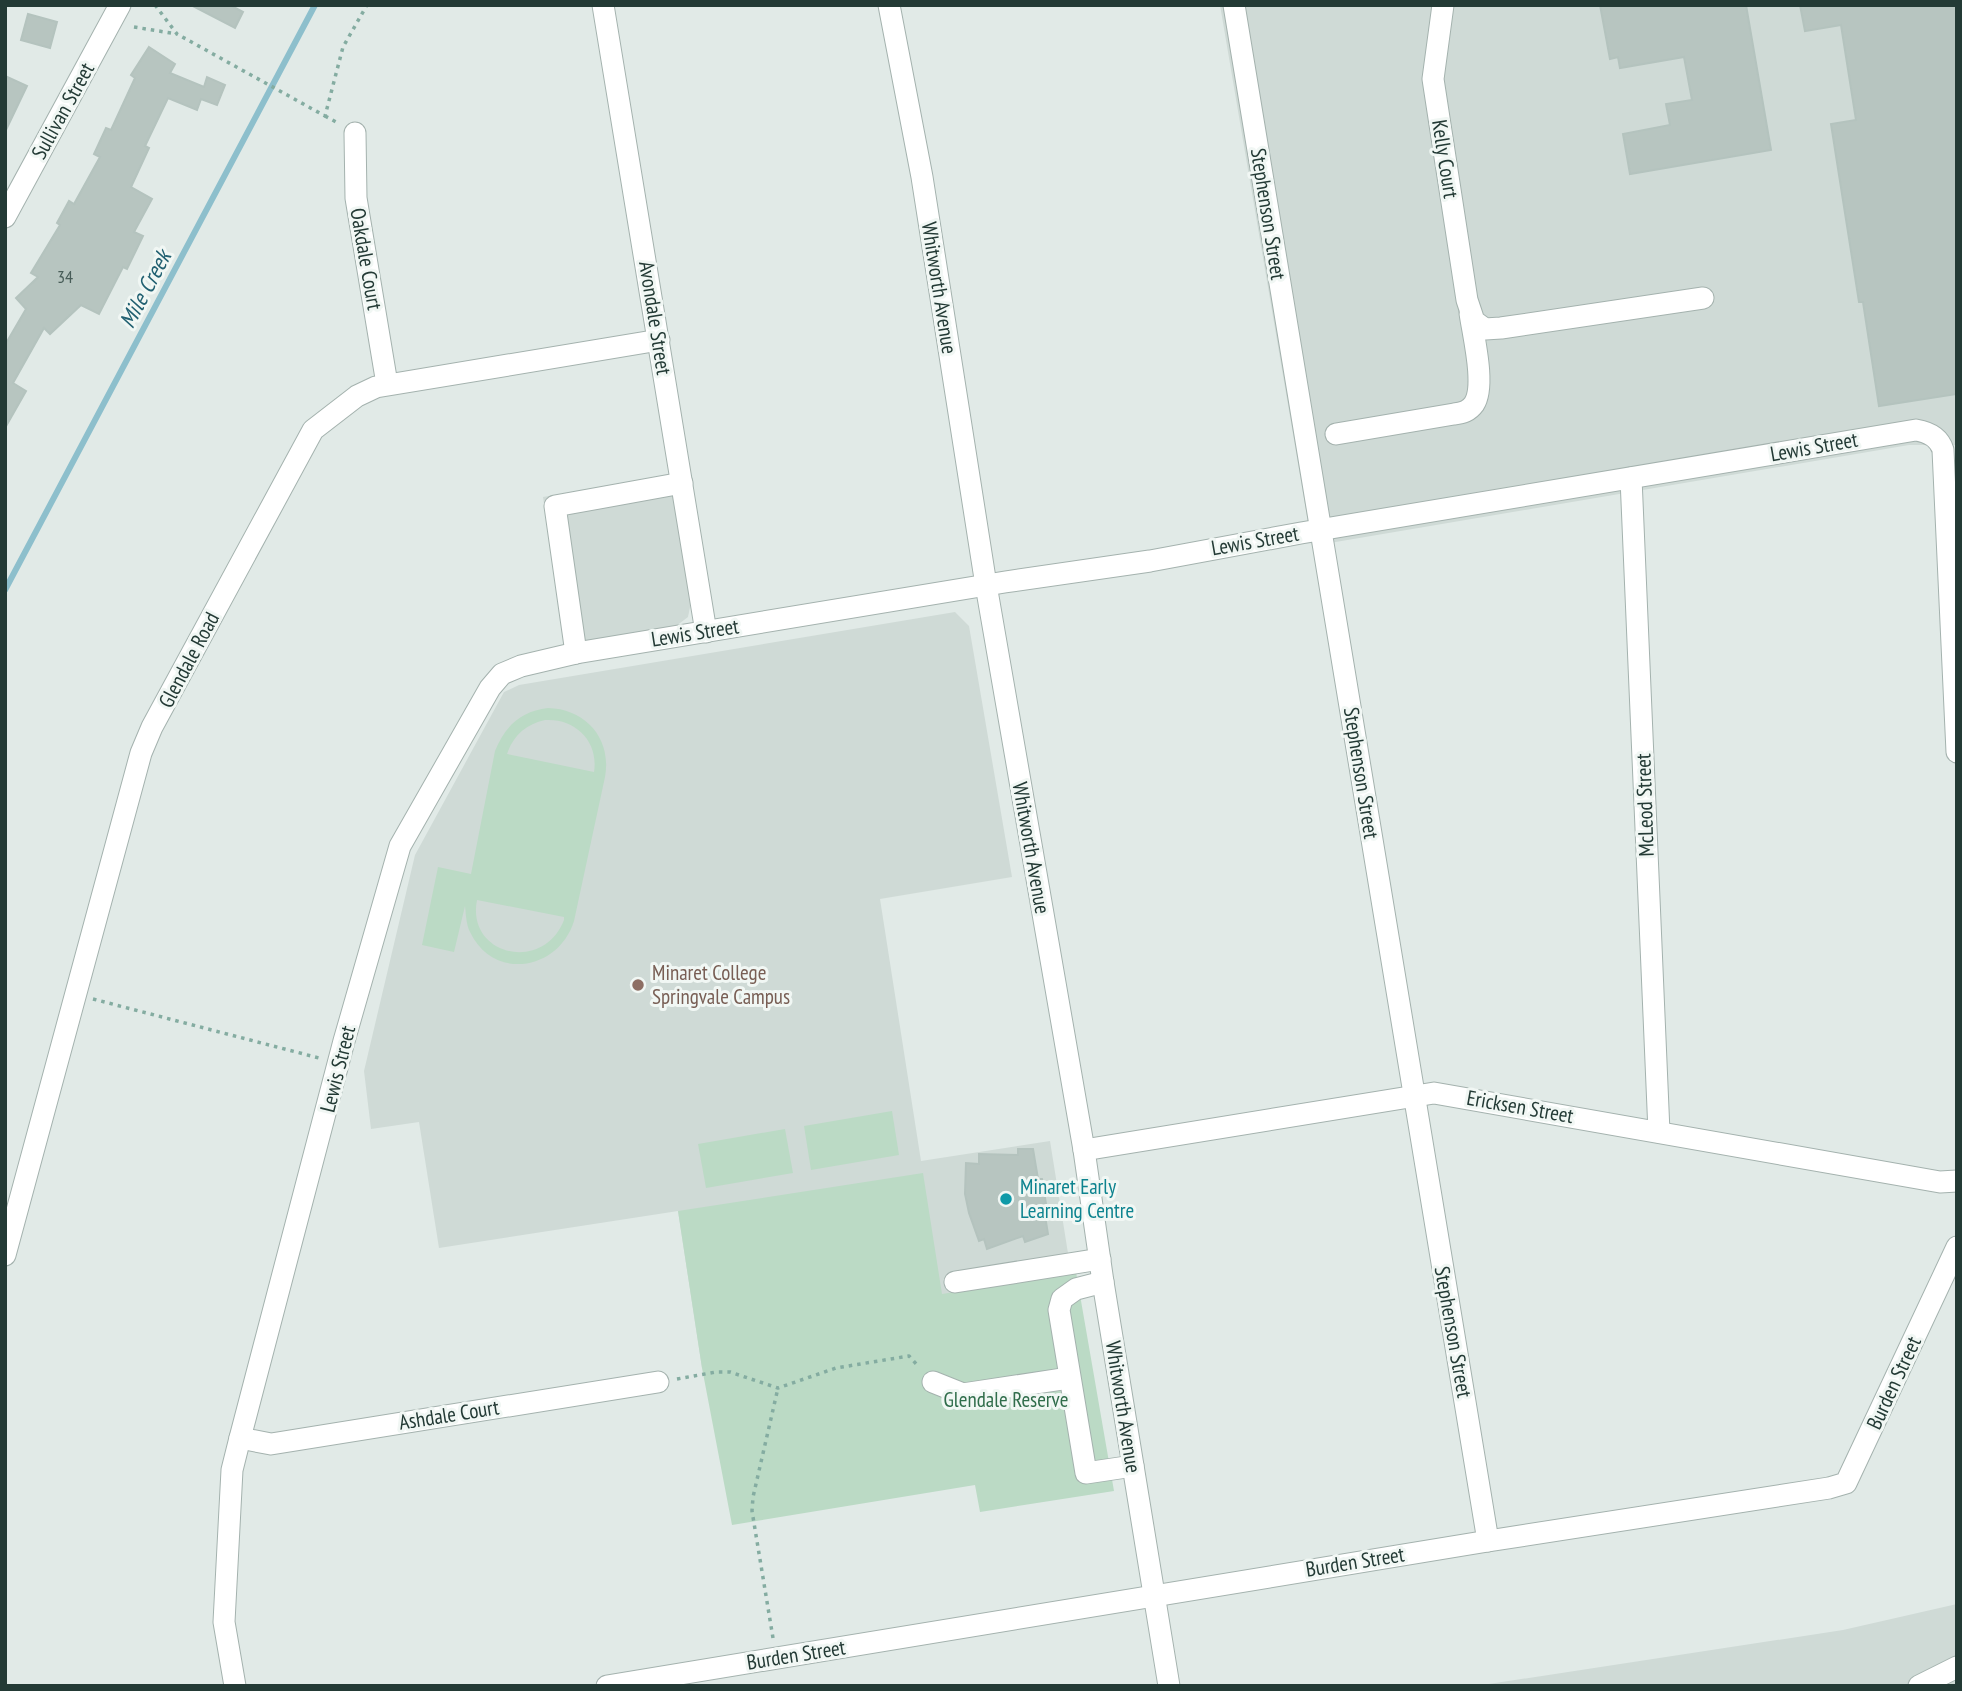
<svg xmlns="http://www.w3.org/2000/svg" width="1962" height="1691" viewBox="0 0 1962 1691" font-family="'PT Sans Narrow',sans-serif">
	<rect width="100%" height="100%" fill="#e1eae7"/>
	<g fill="#cfdad6">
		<polygon points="1220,5 1957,5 1957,445 1909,445 1312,546"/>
		<polygon points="670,476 691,602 688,617 676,626 566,644 543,497"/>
		<polygon points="955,612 969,626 1012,877 880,899 921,1161 1050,1141 1071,1272 702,1368 678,1211 439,1248 419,1122 371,1129 364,1071 415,855 504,692 519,685"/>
		<polygon points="1957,1604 1957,1686 1476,1686 1843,1630"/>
	</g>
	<g fill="#bbdac5" fill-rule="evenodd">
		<path d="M548 708C586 709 612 739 605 777L574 921C559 970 494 982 470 932 466 924 466 914 465 906L454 952 422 945 438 867 471 874 495 751C505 726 521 711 548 708ZM545 720C575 718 599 741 594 772L507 754C513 736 526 724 545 720ZM477 900 564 917V920C543 974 466 955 477 900Z"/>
		<polygon points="892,1111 899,1155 811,1170 804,1126"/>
		<polygon points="785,1129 793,1173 706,1188 698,1144"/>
		<polygon points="923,1173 942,1294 1076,1272 1114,1491 980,1512 975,1485 732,1525 702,1368 678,1211"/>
	</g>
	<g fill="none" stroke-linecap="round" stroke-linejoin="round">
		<polyline stroke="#8dbfcc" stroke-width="6" points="5,590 315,5"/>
	</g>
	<g fill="#b7c5c0" stroke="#b4c3be" stroke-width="2">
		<polygon points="191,5 230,5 243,12 235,28"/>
		<polygon points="1600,5 1746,5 1771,150 1630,174 1623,134 1670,125 1666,104 1692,100 1684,57 1620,68 1618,57 1610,59"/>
		<polygon points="1800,5 1957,5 1957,394 1879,406 1863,302 1859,302 1831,124 1856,120 1841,25 1805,31"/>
		<polygon points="28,14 57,22 50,48 21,40"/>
		<polygon points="149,47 175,64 170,73 204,87 207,77 225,85 217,105 201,99 197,110 168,98 145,146 149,148 131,187 152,199 134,232 143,236 127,269 123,267 99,314 81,305 50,334 44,328 13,383 26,391 5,428 5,345 26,309 16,298 38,277 31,273 60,225 57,223 69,201 74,204 100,157 94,154 106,128 111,130 135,78 131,75"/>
		<polygon points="5,76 27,86 5,132"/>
		<polygon points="1018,1149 1033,1149 1038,1179 1042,1179 1046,1204 1043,1204 1048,1234 1025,1242 1023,1236 987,1249 984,1239 979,1241 969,1213 965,1194 966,1163 979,1164 979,1154 1018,1155"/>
	</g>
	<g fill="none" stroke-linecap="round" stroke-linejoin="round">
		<g stroke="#a4b2ae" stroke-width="23">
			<g id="minor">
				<polyline points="603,5 706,632"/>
				<polyline points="889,5 922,177 986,585 1084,1150 1103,1282 1169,1686"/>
				<polyline points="1234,5 1488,1541"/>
				<polyline points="1443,5 1433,79 1467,300 1474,321 1485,329 1501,328 1703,298"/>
				<polyline points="355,133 356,198 387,384"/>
				<polyline points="5,217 120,5"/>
				<path d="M1336 434 1454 414C1463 413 1469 411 1474 404 1486 386 1473 335 1470 313"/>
				<polyline points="1631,478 1659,1132"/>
				<polyline points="576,653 555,506 682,483"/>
				<polyline points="1084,1150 1434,1093 1940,1182 1957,1181"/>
				<polyline points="5,1255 141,753 152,727 313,430 357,396 376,387 659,340"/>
				<polyline points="955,1282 1100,1259"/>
				<polyline points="1103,1282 1076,1289 1062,1299 1059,1310 1086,1473 1133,1466"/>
				<polyline points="933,1382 963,1394 1069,1378"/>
				<polyline points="240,1438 271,1444 658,1382"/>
				<path d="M235 1686 224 1622 232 1470 240 1438 344 1041 400 846 490 688 502 674 521 666 576 653 1005 582 1150 561 1301 533 1916 430C1928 432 1939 437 1943 450L1957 752"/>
				<polyline points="607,1686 1488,1541 1829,1488 1846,1483 1957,1247"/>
				<polyline points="1919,1686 1957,1667"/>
			</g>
		</g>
		<g stroke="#84aca1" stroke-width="3.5" stroke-dasharray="3.5 5" stroke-linecap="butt">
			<polyline points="155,5 177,34 325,116 343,47 367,5"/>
			<polyline points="134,27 177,34"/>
			<polyline points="325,116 338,123"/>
			<polyline points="93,999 319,1058"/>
			<polyline points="677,1379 716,1372 730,1372 778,1388 836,1368 909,1356 919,1367"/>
			<polyline points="773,1638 752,1511 753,1497 778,1388"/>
		</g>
		<use href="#minor" stroke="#fff" stroke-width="21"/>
	</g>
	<circle fill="#8d6e63" stroke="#f1f7f4" stroke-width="2.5" cx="638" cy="985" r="7"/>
	<circle fill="#0f9aa8" stroke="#f1f7f4" stroke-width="2.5" cx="1006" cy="1199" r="7"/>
	<g text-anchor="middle" stroke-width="6" stroke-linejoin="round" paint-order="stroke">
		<g font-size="18" fill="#485d58">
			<text x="65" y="283">34</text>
		</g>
		<g font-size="21" fill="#233a35" stroke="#f1f7f4">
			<text transform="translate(63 111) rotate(-61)" y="7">Sullivan Street</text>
			<text transform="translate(1445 159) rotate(81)" y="7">Kelly Court</text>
			<text transform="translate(1268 214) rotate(81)" y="7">Stephenson Street</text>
			<text transform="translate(366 259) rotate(80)" y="7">Oakdale Court</text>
			<text transform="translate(939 288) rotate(81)" y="7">Whitworth Avenue</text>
			<text transform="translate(655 318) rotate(81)" y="7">Avondale Street</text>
			<text transform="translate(1814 447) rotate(-10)" y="7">Lewis Street</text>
			<text transform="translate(1255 541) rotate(-10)" y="7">Lewis Street</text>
			<text transform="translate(695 633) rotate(-9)" y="7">Lewis Street</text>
			<text transform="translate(189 660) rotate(-62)" y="7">Glendale Road</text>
			<text transform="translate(1361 773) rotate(81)" y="7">Stephenson Street</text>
			<text transform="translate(1645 805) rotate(-92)" y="7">McLeod Street</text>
			<text transform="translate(1031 848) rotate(80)" y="7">Whitworth Avenue</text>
			<text transform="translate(338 1069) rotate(-76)" y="7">Lewis Street</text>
			<text transform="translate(1520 1107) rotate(10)" y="7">Ericksen Street</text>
			<text transform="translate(1453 1332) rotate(80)" y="7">Stephenson Street</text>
			<text transform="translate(1894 1383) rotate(-65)" y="7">Burden Street</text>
			<text transform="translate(1123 1407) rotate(81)" y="7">Whitworth Avenue</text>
			<text transform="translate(449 1415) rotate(-9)" y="7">Ashdale Court</text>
			<text transform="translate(1355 1562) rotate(-9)" y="7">Burden Street</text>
			<text transform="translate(796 1655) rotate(-9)" y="7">Burden Street</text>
		</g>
		<g font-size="21" fill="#785e54" stroke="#f1f7f4" text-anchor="start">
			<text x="652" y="980">Minaret College<tspan x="652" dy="24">Springvale Campus</tspan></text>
		</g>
		<g font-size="21" fill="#0d838f" stroke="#f1f7f4" text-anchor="start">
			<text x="1020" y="1194">Minaret Early<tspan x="1020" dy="24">Learning Centre</tspan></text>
		</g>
		<g font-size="21" fill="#306d4b" stroke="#f1f7f4">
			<text x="1006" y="1407">Glendale Reserve</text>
		</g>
		<g font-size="23" font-style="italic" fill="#216071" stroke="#f1f7f4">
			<text transform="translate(145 289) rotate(-62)" y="8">Mile Creek</text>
		</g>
	</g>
	<rect width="1962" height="1691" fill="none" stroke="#233a35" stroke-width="14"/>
</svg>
